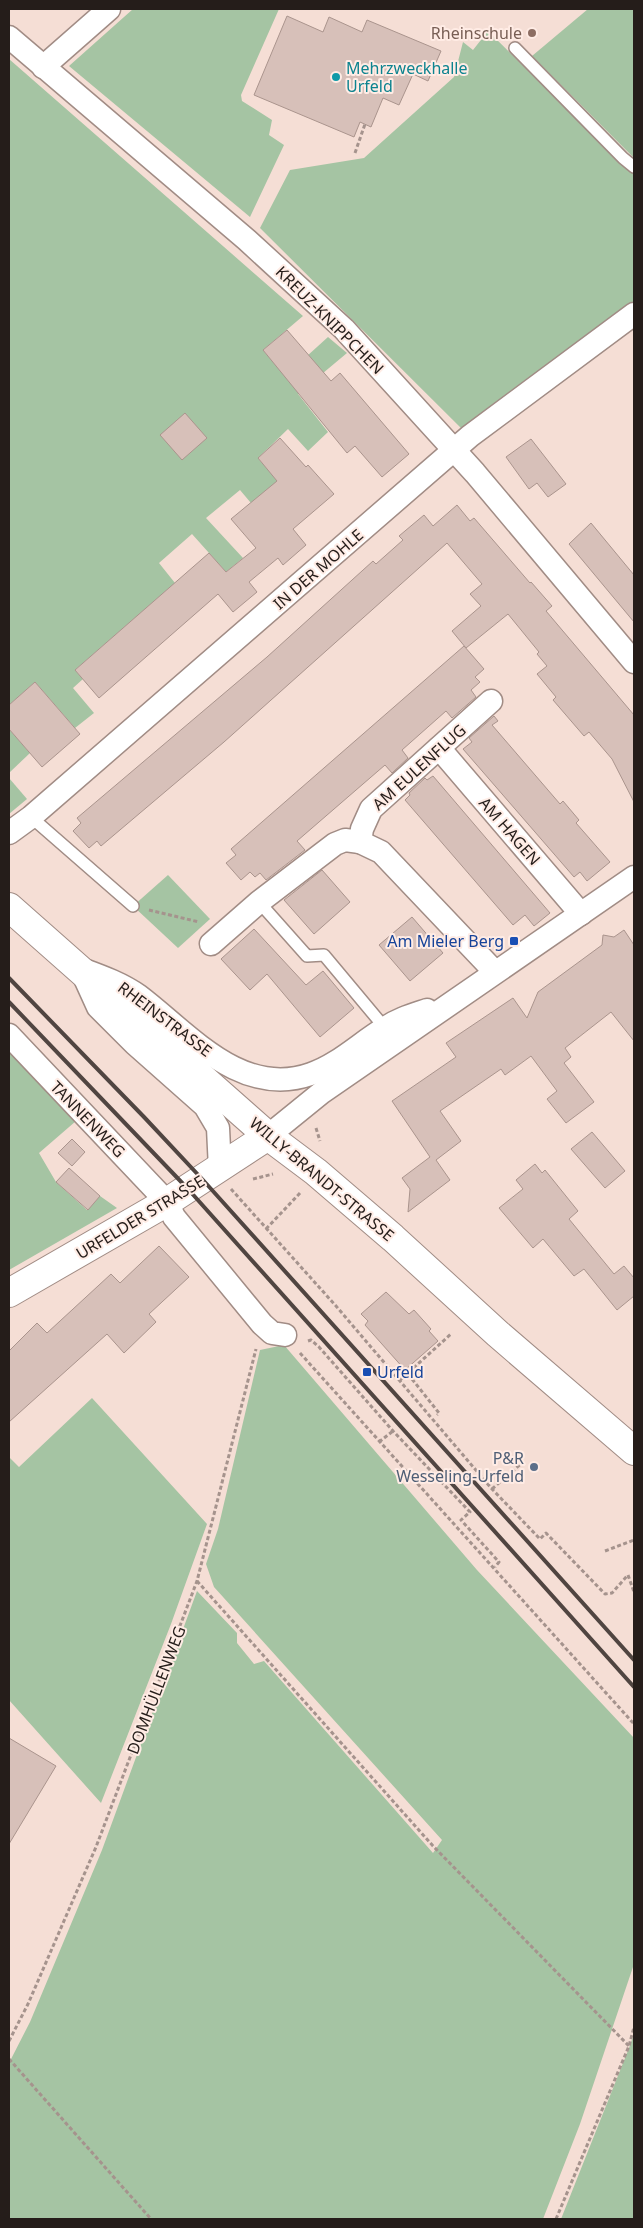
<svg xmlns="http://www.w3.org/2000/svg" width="643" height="2228" viewBox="0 0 643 2228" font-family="'Noto Sans',sans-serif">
	<rect width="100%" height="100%" fill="#f5ded5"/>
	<g fill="#a5c4a3">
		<polygon points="133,9 279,9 241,95 242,101 272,120 269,135 284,145 250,217 69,66"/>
		<polygon points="588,9 634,9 634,158 532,56"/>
		<polygon points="488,31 620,162 634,173 634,303 462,429 260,228 290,170 364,158 454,77 463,42 473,50"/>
		<polygon points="9,59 303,316 263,350 285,376 328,337 347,353 298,394 328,432 308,451 288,429 258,458 284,488 256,509 240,490 206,518 243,558 226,572 192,534 159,563 175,583 75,670 83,679 73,688 94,713 75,728 35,682 9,705"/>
		<polygon points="9,729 30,753 9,773"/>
		<polygon points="9,778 27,799 9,814"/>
		<polygon points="168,875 210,919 178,948 133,906"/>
		<polygon points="9,1050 76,1121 39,1153 56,1182 87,1210 100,1196 117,1208 9,1270"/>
		<polygon points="284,1345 477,1570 634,1738 634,1964 580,2124 543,2219 9,2219 9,2063 30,2022 102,1850 197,1591 237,1633 237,1643 254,1664 264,1661 433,1853 442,1840 214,1587 206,1564 218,1529 260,1350"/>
		<polygon points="92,1398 207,1524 171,1624 101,1803 9,1700 9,1457 19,1467"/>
		<polygon points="634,2034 634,2219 561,2219 629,2048"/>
	</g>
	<g fill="#d7c0b9" stroke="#aa948d">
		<polygon points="287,16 323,32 329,17 362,32 367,20 441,51 428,81 413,74 399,105 383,98 371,127 360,122 354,137 254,95"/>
		<polygon points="287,330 331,381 340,373 409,454 382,477 355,446 347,453 263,350"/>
		<polygon points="185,413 207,438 182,460 160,435"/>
		<polygon points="280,438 306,467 308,465 334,494 293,529 306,545 283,565 278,558 249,582 257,592 233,612 218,594 99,698 75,670 209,553 226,572 256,548 231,519 277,481 258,458"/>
		<polygon points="531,439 566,484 548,497 537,483 529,489 506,457"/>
		<polygon points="457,505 470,521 474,518 530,583 531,582 552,606 546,611 634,715 634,802 612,759 589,732 584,736 553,700 556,697 537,674 547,666 537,654 539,652 508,614 466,648 452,631 481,606 470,594 482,584 447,543 224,742 101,846 97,841 89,848 73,831 81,823 77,818 267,657 373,561 376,564 403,540 399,536 424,515 433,526"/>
		<polygon points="591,523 634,575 634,622 569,544"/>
		<polygon points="464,646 484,669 475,677 480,682 471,690 476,697 452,718 446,711 402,750 408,758 392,773 385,765 297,841 305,850 266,880 260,873 255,877 250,872 241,880 226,863 236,855 231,849"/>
		<polygon points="35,682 80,734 42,767 9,729 9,705"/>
		<polygon points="494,716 498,721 492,725 560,804 563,801 579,820 576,823 610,862 587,881 580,872 574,877 463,749 472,742 469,738"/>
		<polygon points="433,776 550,913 534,926 525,915 513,925 405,800 410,795 409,793 425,778 427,780"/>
		<polygon points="322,870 350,902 314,934 284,900"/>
		<polygon points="412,917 443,953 410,981 379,945"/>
		<polygon points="254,929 306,985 323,971 354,1008 320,1037 267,974 250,990 221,959"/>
		<polygon points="624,930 634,945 634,1041 611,1012 565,1048 571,1057 564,1063 594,1102 566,1123 547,1099 557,1091 531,1056 505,1075 501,1069 440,1111 461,1141 436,1160 450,1180 408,1212 410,1189 402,1178 430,1157 392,1101 456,1057 446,1043 513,998 527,1018 538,992 602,945 603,935 614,937"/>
		<polygon points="592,1132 625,1171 605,1188 571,1149"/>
		<polygon points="72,1139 85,1152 72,1166 58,1153"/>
		<polygon points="535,1164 542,1173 545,1170 578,1211 569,1219 614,1274 624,1266 634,1278 634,1296 617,1310 584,1269 574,1276 543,1239 533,1248 499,1208 523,1189 516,1180"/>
		<polygon points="69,1168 100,1196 88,1210 56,1182"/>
		<polygon points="159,1246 189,1277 149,1314 156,1322 124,1353 107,1334 9,1422 9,1351 37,1323 47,1333 111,1274 120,1283"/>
		<polygon points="386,1292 409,1314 414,1310 431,1329 429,1331 438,1341 405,1370 365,1325 368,1321 361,1314"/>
		<polygon points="9,1738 56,1766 9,1844"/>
	</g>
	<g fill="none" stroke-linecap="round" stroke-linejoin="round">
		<g stroke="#a18c85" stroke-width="14">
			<g id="service">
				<polyline points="515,48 623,158 634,167"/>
				<polyline points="31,817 133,906"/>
				<polyline points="259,902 307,956 324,955 385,1028"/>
			</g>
		</g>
		<g stroke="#a18c85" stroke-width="25">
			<g id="minor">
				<polyline points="9,37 247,240 344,329 475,473 634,662"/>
				<polyline points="43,67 109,9"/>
				<polyline points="439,748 581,914"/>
				<polyline points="9,833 31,817 470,436 634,314"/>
				<polyline points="360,842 381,852 495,972"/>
				<polyline points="211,944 259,902 335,844 345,840 360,842 362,829 371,809 491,701"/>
				<path d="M84 970C103 977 122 984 139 996 188 1033 241 1099 311 1074 338 1065 360 1043 385 1028 398 1019 412 1015 427 1010"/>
				<polyline points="83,974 98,1007 135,1044 205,1106 218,1128 220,1169"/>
				<polyline points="9,1035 167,1202 174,1217 262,1324 272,1333 285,1335"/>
				<polyline points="268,1136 321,1093 634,877"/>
			</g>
		</g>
		<g stroke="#a18c85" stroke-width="30">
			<g id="secondary">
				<polyline points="9,907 268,1136 316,1172 393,1238 498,1334 634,1451"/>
				<polyline points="9,1293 167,1202 268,1136"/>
			</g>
		</g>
		<g stroke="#a5938d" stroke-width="3" stroke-dasharray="4 2.5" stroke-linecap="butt">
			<polyline points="355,153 365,124"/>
			<polyline points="149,910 199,922"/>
			<polyline points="316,1128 320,1141"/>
			<polyline points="253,1179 273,1174"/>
			<polyline points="231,1189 336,1306 492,1489 540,1539 546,1533 605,1594 612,1593 628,1575 634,1592"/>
			<polyline points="266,1229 300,1193"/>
			<polyline points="308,1341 311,1340 319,1347 393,1431 470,1512 461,1520 499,1562 495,1567"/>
			<polyline points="300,1353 634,1724"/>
			<polyline points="408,1374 439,1413 437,1415"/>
			<polyline points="399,1381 451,1334"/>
			<polyline points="379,1442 393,1431"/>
			<polyline points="492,1489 523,1462"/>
			<polyline points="605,1551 634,1540"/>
			<polyline points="197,1581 433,1846 629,2046"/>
			<polyline points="9,2041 28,2004 96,1847 197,1581 256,1349"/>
			<polyline points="9,2059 151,2219"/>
			<polyline points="556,2219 629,2046 634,2027"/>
		</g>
		<use href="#service" stroke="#fff" stroke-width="11"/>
		<use href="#minor" stroke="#fff" stroke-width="22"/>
		<use href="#secondary" stroke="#fff" stroke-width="28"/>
		<g stroke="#504541" stroke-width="4">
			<polyline points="9,978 144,1117 203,1180 634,1660"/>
			<polyline points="9,1002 188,1189 634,1687"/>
		</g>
	</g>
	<circle fill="#8d6e63" stroke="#ffece5" stroke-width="2" cx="532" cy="33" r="5"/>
	<circle fill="#0f9aa8" stroke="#ffece5" stroke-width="2" cx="336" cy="77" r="5"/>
	<g fill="#1a4fb4" stroke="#ffece5" stroke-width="2">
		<rect x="509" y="936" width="10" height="10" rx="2.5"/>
		<rect x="362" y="1367" width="10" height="10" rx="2.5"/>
	</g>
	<circle fill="#5c6f8a" stroke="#ffece5" stroke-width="2" cx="534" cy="1467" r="5"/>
	<g text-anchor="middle" stroke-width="4" stroke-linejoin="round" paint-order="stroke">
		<g font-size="16" fill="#785e54" stroke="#ffece5" text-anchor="end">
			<text x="522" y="39">Rheinschule</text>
		</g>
		<g font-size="16" fill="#0d838f" stroke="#ffece5" text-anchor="start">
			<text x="346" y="74">Mehrzweckhalle<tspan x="346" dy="18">Urfeld</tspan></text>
		</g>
		<g font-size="16" fill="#251d1a" stroke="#ffece5">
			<text transform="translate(330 320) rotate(45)" y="6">KREUZ-KNIPPCHEN</text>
			<text transform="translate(318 569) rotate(-41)" y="6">IN DER MOHLE</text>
			<text transform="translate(419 767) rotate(-42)" y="6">AM EULENFLUG</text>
			<text transform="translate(510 831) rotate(49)" y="6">AM HAGEN</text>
			<text transform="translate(165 1019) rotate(37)" y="6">RHEINSTRASSE</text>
			<text transform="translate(88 1119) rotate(46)" y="6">TANNENWEG</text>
			<text transform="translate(322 1179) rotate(40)" y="6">WILLY-BRANDT-STRASSE</text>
			<text transform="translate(140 1217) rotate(-31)" y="6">URFELDER STRASSE</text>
			<text transform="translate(156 1690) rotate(-69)" y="6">DOMHÜLLENWEG</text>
		</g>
		<g font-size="16" fill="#164399" stroke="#ffece5" text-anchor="end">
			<text x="504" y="947">Am Mieler Berg</text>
			<text x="377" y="1378" text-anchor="start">Urfeld</text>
		</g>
		<g font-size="16" fill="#4e5e75" stroke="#ffece5" text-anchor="end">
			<text x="524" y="1464">P&amp;R<tspan x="524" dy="18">Wesseling-Urfeld</tspan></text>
		</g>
	</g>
	<rect width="643" height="2228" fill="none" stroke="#251d1a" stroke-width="20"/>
</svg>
